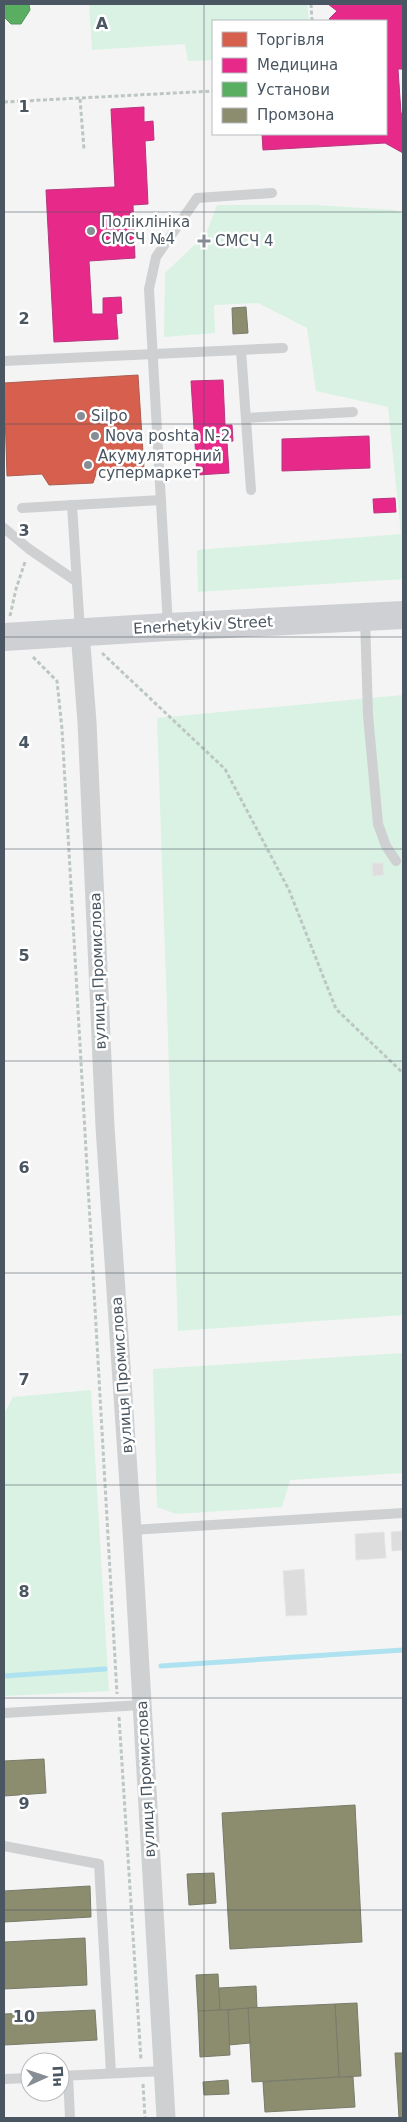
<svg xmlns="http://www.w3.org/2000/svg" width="407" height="2122" viewBox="0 0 407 2122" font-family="'DejaVu Sans',sans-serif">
	<rect width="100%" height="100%" fill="#f4f4f4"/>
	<g fill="#d9f2e3">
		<polygon points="89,4 307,4 309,21 213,21 213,60 188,61 185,44 92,50"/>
		<polygon points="217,205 315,205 395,210 403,214 403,579 198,592 197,550 401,534 388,407 316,391 307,328 258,303 214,305 215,333 164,337 165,273 206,234"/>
		<polygon points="403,695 403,1315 178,1331 157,718"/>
		<polygon points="403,1353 403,1473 290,1480 282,1507 176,1514 157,1507 153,1369"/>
		<polygon points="91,1390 109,1691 4,1696 4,1414 13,1397"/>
	</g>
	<polygon fill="#d6604d" stroke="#ac5d53" points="138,375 144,468 97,471 93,483 49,485 42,474 7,476 4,383"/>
	<g fill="#e7298a" stroke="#b8367e">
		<polygon points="328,4 403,4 403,69 398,69 401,113 403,114 403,153 385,143 263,150 262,134 386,134 386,21 332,21 329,19 337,11"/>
		<polygon points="144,107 144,122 153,121 154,140 145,141 148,204 133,205 135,258 89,261 92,314 103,314 103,298 121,297 122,313 116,314 118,339 54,342 46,190 115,187 111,109"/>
		<polygon points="223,380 225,425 232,425 233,441 227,442 229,473 197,475 191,381"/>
		<polygon points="369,436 370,468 282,471 282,439"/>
		<polygon points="395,498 396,512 374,513 373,499"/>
	</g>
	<polygon fill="#5aae61" stroke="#559461" points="4,4 29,4 30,10 21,24 11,24 4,17"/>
	<g fill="#8c8c6e" stroke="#787c6a">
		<polygon points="246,307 248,333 233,334 232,308"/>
		<polygon points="44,1759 46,1793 4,1796 4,1761"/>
		<polygon points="355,1805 362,1942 230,1949 222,1813"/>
		<polygon points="214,1873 216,1903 189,1905 187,1874"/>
		<polygon points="90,1886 91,1917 4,1922 4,1891"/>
		<polygon points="85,1938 87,1985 4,1989 4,1942"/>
		<polygon points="218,1974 220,2010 198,2011 196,1975"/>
		<polygon points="256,1986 257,2008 220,2010 219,1988"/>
		<polygon points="357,2003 361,2076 339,2077 335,2004"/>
		<polygon points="335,2004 339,2077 252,2082 248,2008"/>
		<polygon points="248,2008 250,2043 229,2045 228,2010"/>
		<polygon points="95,2010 97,2040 4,2045 4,2014"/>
		<polygon points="228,2010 230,2055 200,2057 198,2011"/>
		<polygon points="395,2053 403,2053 403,2118 399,2118"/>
		<polygon points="339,2077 353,2077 355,2107 265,2112 263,2082"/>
		<polygon points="228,2080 229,2094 204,2095 203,2082"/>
	</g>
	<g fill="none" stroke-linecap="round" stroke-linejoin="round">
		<g stroke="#aee2f0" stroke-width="5">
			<polyline points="161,1666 403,1650"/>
			<polyline points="4,1676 105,1669"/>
		</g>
	</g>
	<g fill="#ddddde" stroke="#e5e6e7">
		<polygon points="372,863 383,863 384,875 373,876"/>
		<polygon points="403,1531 403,1550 392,1551 391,1532"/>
		<polygon points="384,1532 386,1558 356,1560 355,1534"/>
		<polygon points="304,1569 307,1615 286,1616 283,1571"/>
	</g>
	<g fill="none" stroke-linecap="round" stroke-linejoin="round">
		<g stroke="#bcc7c4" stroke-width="3" stroke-dasharray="4 2.5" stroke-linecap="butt">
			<polyline points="311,4 312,21"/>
			<polyline points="80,99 84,149"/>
			<polyline points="4,102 213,91"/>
			<polyline points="10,616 16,589 25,562"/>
			<polyline points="102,653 225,769 289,890 336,1009 403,1073"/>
			<polyline points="33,657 57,681 62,729 117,1694"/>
			<polyline points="119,1717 141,2060"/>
			<polyline points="143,2084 145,2118"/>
		</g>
		<g stroke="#ced0d2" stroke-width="10">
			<polyline points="241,350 251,490"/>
			<polyline points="4,361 283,348"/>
			<polyline points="246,418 353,412"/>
			<polyline points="72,505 80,631"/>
			<polyline points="22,508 161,500"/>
			<polyline points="4,528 29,549 76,581"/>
			<polyline points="365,618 368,715 378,824 386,846 396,861"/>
			<polyline points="168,626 149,289 156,257 197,198 272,193"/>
			<polyline points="132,1530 403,1513"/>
			<polyline points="4,1713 142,1705"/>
			<polyline points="4,1846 99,1864 111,2073"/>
			<polyline points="60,2076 163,2071"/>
			<polyline points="68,2076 70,2118"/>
			<polyline points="4,2079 30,2078"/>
		</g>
		<polyline stroke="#ced0d2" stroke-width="19" points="80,632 87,722 105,1127 132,1530 166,2118"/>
		<polyline stroke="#ced0d4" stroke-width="28" points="4,637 168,627 403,615"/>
	</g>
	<path fill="none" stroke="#4a5661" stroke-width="1" stroke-opacity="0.55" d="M204 4V2118M4 212H403M4 424H403M4 637H403M4 849H403M4 1061H403M4 1273H403M4 1485H403M4 1698H403M4 1910H403"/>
	<g fill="#868d94" stroke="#fff" stroke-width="2">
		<circle cx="91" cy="231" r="5"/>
		<path d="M201.5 233.5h5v5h5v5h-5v5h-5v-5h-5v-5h5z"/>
		<circle cx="81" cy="416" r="5"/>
		<circle cx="95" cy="436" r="5"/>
		<circle cx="88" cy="465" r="5"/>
	</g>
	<g text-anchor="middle" stroke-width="5" stroke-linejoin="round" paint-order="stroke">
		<g font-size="15" fill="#4a5661" stroke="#fff" text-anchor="start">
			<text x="101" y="227">Поліклініка<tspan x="101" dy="17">СМСЧ №4</tspan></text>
			<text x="215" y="246">СМСЧ 4</text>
			<text x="91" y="421">Silpo</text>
			<text x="105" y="441">Nova poshta N-2</text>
			<text x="98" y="461">Акумуляторний<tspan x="98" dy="17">супермаркет</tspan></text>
		</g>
		<g font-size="15" fill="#4a5661" stroke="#fff">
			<text transform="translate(203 625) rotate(-3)" y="5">Enerhetykiv Street</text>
			<text transform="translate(98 971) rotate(-92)" y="5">вулиця Промислова</text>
			<text transform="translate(122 1375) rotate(-94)" y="5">вулиця Промислова</text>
			<text transform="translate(146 1779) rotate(-93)" y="5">вулиця Промислова</text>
		</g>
	</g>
	<g font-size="16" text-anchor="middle" font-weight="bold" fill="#4a5661" stroke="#fff" stroke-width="5" stroke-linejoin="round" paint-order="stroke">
		<text x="102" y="29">A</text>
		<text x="24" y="112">1</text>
		<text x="24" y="324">2</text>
		<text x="24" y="536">3</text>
		<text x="24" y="748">4</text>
		<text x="24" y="961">5</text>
		<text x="24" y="1173">6</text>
		<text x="24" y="1385">7</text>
		<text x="24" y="1597">8</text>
		<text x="24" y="1809">9</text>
		<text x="24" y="2022">10</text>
	</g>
	<rect width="407" height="2122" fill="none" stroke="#4a5661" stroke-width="10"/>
	<rect x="212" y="20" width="175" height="115" fill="#ffffff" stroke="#b7bbc0"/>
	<rect x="222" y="32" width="25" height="15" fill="#d6604d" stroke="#b7bbc0"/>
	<text x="257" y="45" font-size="15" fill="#4a5661">Торгівля</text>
	<rect x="222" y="58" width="25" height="15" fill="#e7298a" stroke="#b7bbc0"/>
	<text x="257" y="70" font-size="15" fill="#4a5661">Медицина</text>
	<rect x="222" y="82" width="25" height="15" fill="#5aae61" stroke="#b7bbc0"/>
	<text x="257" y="95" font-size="15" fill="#4a5661">Установи</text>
	<rect x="222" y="108" width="25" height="15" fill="#8c8c6e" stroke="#b7bbc0"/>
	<text x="257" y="120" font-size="15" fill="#4a5661">Промзона</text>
	<g transform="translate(45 2077) rotate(87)"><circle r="24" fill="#ffffff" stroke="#b7bbc0"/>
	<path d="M0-4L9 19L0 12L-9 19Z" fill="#868d94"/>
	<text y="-8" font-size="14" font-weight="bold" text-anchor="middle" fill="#4a5661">Пн</text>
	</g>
</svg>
